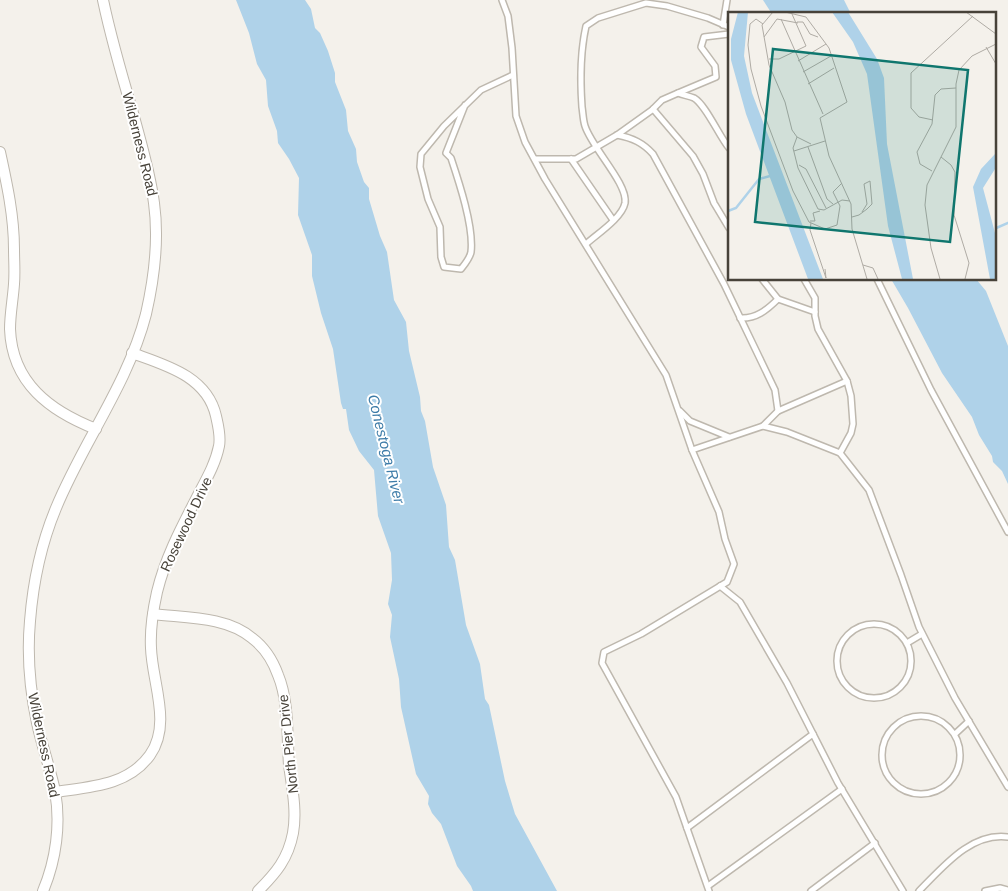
<svg xmlns="http://www.w3.org/2000/svg" width="1008" height="891" viewBox="0 0 1008 891" font-family="Arial,sans-serif">
	<rect width="100%" height="100%" fill="#f4f1eb"/>
	<g fill="#afd2e9">
		<polygon points="236,0 305,0 311,9 315,28 320,33 328,51 335,73 335,82 346,110 348,131 356,149 357,162 364,182 369,188 369,199 380,236 387,252 394,300 406,322 409,351 420,397 421,411 425,421 433,467 446,505 449,547 455,560 466,625 480,664 485,699 489,705 505,781 515,814 557,891 473,891 471,886 457,866 441,824 432,813 428,804 429,796 416,774 401,707 399,679 390,637 392,615 388,604 392,580 391,553 378,516 374,470 359,451 349,430 346,409 343,409 341,403 333,349 321,313 312,276 312,255 298,215 299,178 289,159 278,143 277,131 268,106 266,80 257,64 249,33"/>
		<polygon points="763,0 844,0 851,14 772,14"/>
		<polygon points="891,279 976,279 986,291 1008,346 1008,484 1002,471 993,462 992,456 979,435 972,417 942,373 908,308"/>
	</g>
	<g fill="none" stroke-linecap="round" stroke-linejoin="round">
		<polyline stroke="#afd2e9" stroke-width="2.5" points="994,229 1008,223"/>
		<g stroke="#beb8ae" stroke-width="8">
			<g id="lane">
				<polyline points="502,0 508,16 512,48 516,116 525,142 545,179 666,375 692,450 719,512 725,539 734,564 727,582 641,634 604,652 602,663 676,797 709,891"/>
				<polyline points="723,25 727,0"/>
				<polyline points="678,93 716,77 715,66 701,47 704,37 729,34"/>
				<path d="M465 105 446 153 451 158C459 182 474 227 471 252 470 258 465 264 461 269L444 267 441 257 440 227 428 199 420 167 421 154 444 126 481 90 513 75"/>
				<polyline points="653,109 693,156 703,174 714,203 729,228"/>
				<path d="M617 135C633 138 643 143 653 154L724 284 775 390 778 411"/>
				<path d="M535 159H576L617 135 652 110 662 100 678 93C683 95 689 96 694 98 706 105 719 136 729 148"/>
				<polyline points="571,159 613,220"/>
				<path d="M586 244C597 234 622 218 625 203 628 184 592 148 585 126 583 120 583 113 582 107 580 79 580 53 586 26L598 18 646 3 667 6 708 18 729 27"/>
				<polyline points="762,279 778,299 815,312"/>
				<polyline points="804,279 815,298 815,316 818,329 847,381 851,396 853,424 851,433 840,453"/>
				<polyline points="877,279 931,390 1008,532"/>
				<path d="M740 318C756 319 767 310 778 299"/>
				<polyline points="680,411 690,421 729,437"/>
				<polyline points="763,426 787,432 840,453 869,490 901,575 919,627 955,698 1008,787"/>
				<polyline points="692,450 763,426 778,411 847,381"/>
				<polyline points="720,586 740,602 787,683 838,783 903,891"/>
				<circle cx="874" cy="661" r="37"/>
				<polyline points="907,643 922,634"/>
				<circle cx="921" cy="755" r="39"/>
				<polyline points="955,734 969,721"/>
				<polyline points="687,828 813,734"/>
				<polyline points="708,886 842,789"/>
				<polyline points="811,891 875,843"/>
				<path d="M919 891C943 867 971 832 1008 837"/>
				<polyline points="985,891 1000,888 1008,890"/>
			</g>
		</g>
		<g stroke="#beb8ae" stroke-width="12">
			<g id="street">
				<path d="M0 152C7 184 14 216 14 249 14 261 15 272 14 284 13 299 10 314 10 329 12 383 50 411 96 429"/>
				<path d="M153 614C185 618 226 616 252 638 264 647 273 661 278 675 289 701 287 737 289 765 292 787 297 811 293 833 288 859 276 873 258 891"/>
				<path d="M55 792C89 787 128 786 150 755 172 724 152 682 151 648 150 630 153 610 157 592 165 559 180 530 195 501 204 483 215 466 219 446 221 436 218 425 216 416 207 376 165 365 132 353"/>
				<path d="M43 891C56 860 61 824 55 791 50 768 42 746 37 723 30 690 27 654 30 621 33 583 41 544 56 508 83 442 128 384 146 314 154 279 159 239 154 203 150 172 141 143 133 113 122 76 111 38 103 0"/>
			</g>
		</g>
		<use href="#lane" stroke="#fff" stroke-width="5"/>
		<use href="#street" stroke="#fff" stroke-width="10"/>
	</g>
	<g text-anchor="middle" stroke-width="4" stroke-linejoin="round" paint-order="stroke">
		<g font-size="14" fill="#474239" stroke="#fff">
			<text transform="translate(140 144) rotate(76)" y="5">Wilderness Road</text>
			<text transform="translate(186 524) rotate(-65)" y="5">Rosewood Drive</text>
			<text transform="translate(288 744) rotate(-96)" y="5">North Pier Drive</text>
			<text transform="translate(44 745) rotate(78)" y="5">Wilderness Road</text>
		</g>
		<g font-size="15" font-style="italic" fill="#3e7ca8" stroke="#fff">
			<text transform="translate(386 449) rotate(76)" y="5">Conestoga River</text>
		</g>
	</g>
	<g transform="translate(728 12)">
		<rect width="268" height="268" fill="#f4f1eb"/>
		<path d="M10 0H20L16 44 24 81 95 267H80L77 259 18 102 3 48V27ZM104 0H120L149 47 156 66 159 132 185 267H174L160 214 139 62 125 30ZM267 142V157L255 176 267 221V267H262L245 175 253 157Z" fill="#afd2e9"/>
		<path fill="none" stroke="#afd2e9" stroke-width="2.5" d="M0 199 8 196 31 167 42 164"/>
		<path fill="none" stroke="#afaba4" stroke-width="1" d="M45 0 34 13 41 53 57 90 64 118 69 125 83 132M57 0 78 5 101 36 119 90 92 106 101 144 123 192 124 217 139 267M238 0 268 22M53 7 95 102M69 10H75L82 22 90 25M35 12 28 7 22 12 20 33 23 57 33 94 65 179 81 210 97 217 109 213 112 194 105 180 114 171M36 25 49 7 70 11M258 35 268 52M41 47H51L78 34 64 2M70 49 98 32M75 60 103 44M80 72 106 56M205 108 191 105 183 96V61L245 4M69 125 65 136 70 156 90 197 96 198 114 188 122 189M80 135 99 187 105 192M66 139 97 129M213 145 223 153 227 160 226 203 241 251 237 267M71 153 78 157 98 196M204 159 192 152 189 140 204 112 207 83 213 77 228 76M124 205 131 203 139 197 144 192 142 169 136 172 139 192 134 200M82 209H87L85 201 92 199M83 211 82 218 98 266 97 257M135 253 145 256 150 267M212 267 203 236 197 193 199 173 228 115V72L231 58 244 44 268 32"/>
		<path fill="#0f766e" fill-opacity="0.15" stroke="#0f766e" stroke-width="2.5" d="M45 37 240 58 222 230 27 210Z"/>
		<rect width="268" height="268" fill="none" stroke="#474239" stroke-width="2.5"/>
	</g>
</svg>
